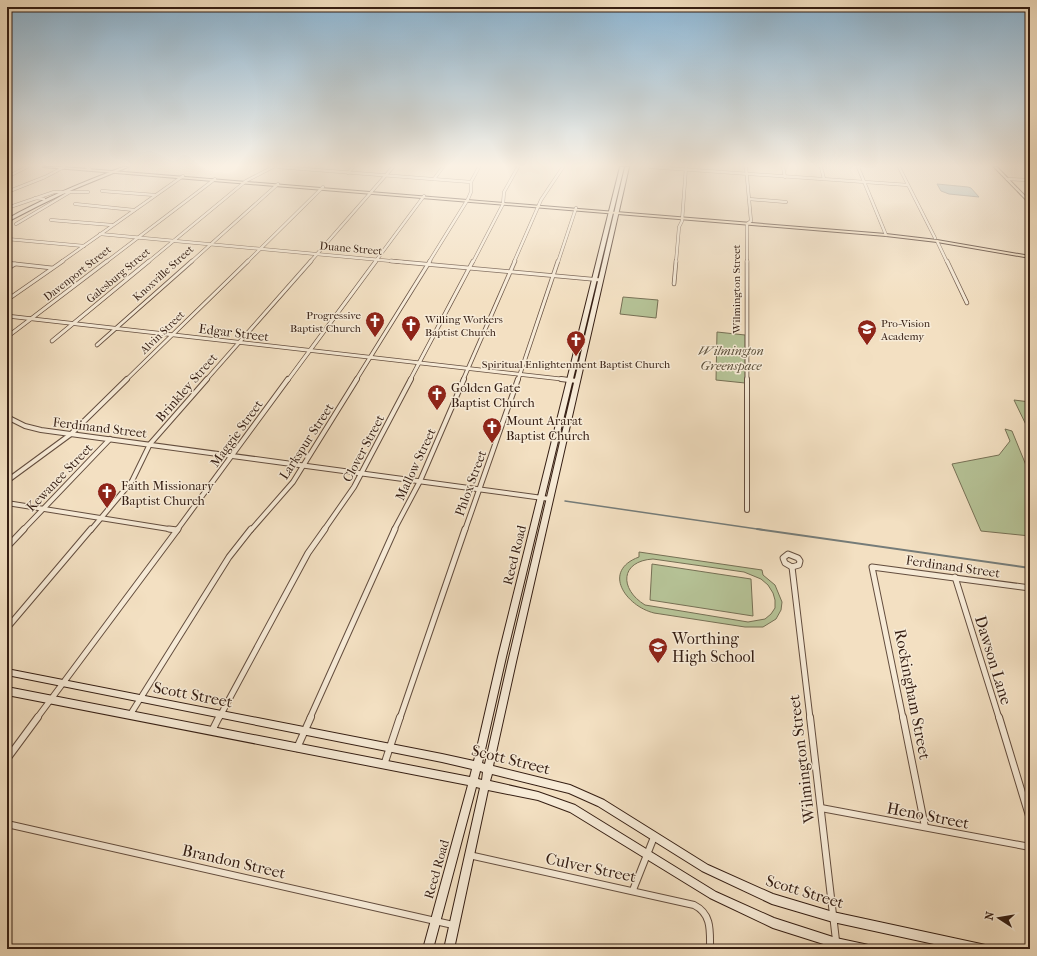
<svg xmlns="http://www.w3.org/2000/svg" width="1037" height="956" viewBox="0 0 1037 956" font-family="'IM FELL French Canon',serif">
	<rect width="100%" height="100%" fill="#f3e0c2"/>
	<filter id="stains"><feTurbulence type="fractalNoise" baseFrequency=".005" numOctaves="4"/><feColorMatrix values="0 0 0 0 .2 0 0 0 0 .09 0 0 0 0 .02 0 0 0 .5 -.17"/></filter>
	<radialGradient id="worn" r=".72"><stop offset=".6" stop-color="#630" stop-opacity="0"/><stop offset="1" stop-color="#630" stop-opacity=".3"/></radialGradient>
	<g fill="#b6c397" stroke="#767055" fill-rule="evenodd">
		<polygon points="623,297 658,300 656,318 620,314"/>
		<polygon points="717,332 745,335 745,383 716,380"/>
		<polygon points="1014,400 1030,402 1030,433"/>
		<polygon points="1005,429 1012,431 1030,475 1030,536 981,531 952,464 999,455 1010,441"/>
		<path d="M639 552 762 570 763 575 775 585 782 602 781 610 776 619 763 627H745L654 613C626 606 601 571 639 557ZM653 559 744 572 761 579 768 585 773 593 775 600V608L771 614 765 619 748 622 645 605C619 589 620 561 653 559Z"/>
		<polygon points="652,564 751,579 753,616 650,600"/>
	</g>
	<polygon fill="#9fbbbd" stroke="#757c79" points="937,184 968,187 971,188 979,197 949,194 941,191"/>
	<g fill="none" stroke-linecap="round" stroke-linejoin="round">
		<polyline stroke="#757c79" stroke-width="1.5" points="565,501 764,530"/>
		<polyline stroke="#757c79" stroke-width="2" points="757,529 1030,568"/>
		<g stroke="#644e3f" stroke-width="3.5">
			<g id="street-far4">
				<polyline points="86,167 90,169"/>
				<polyline points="278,167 471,182"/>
				<polyline points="650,167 908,185"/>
				<polyline points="746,167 751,221 747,224 747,262"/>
				<polyline points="783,167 785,177"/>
				<polyline points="821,167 824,179"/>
				<polyline points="858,167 886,235"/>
				<polyline points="899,167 935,238"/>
				<polyline points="348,173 353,167"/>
				<polyline points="7,177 27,167"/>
				<polyline points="434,179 443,167"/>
				<polyline points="1007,179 1030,180"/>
				<polyline points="102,191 155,195"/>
				<polyline points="7,192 45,177 64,167"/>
				<polyline points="35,198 44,199"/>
				<polyline points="749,199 786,202"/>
				<polyline points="75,204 134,210"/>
				<polyline points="7,208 54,192 88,192"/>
				<polyline points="51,220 112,225"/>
				<polyline points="16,224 70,192"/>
				<polyline points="100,234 402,262"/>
				<polyline points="7,239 84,246"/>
				<polyline points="937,241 947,262"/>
				<polyline points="61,262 183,176"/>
				<polyline points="106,262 215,179"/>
				<polyline points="148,262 246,181 273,167"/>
				<polyline points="191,262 278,184"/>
				<polyline points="247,262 323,187"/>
				<polyline points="310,262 393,167"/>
				<polyline points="375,262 424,196"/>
				<polyline points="429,262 468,199 471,192 471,182 479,167"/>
				<polyline points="473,262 503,204 504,192 518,167"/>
				<polyline points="514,262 541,200 563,167"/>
				<polyline points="558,262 576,208"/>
				<polyline points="676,262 679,227 682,221 686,167"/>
			</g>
		</g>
		<g stroke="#644e3f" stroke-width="4.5">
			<g id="street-far3">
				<polyline points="391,261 601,280"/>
				<polyline points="747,261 747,380"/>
				<polyline points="947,261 967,303"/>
				<polyline points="7,263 52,268"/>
				<polyline points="7,269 15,264"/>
				<polyline points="674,284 676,261"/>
				<polyline points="7,300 63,261"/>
				<polyline points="7,316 570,380"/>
				<polyline points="7,337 107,261"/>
				<polyline points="52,341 149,261"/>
				<polyline points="97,345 192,261"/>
				<polyline points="126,380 248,261"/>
				<polyline points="206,380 311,261"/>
				<polyline points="288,380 376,261"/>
				<polyline points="356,380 430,261"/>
				<polyline points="410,380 473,261"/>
				<polyline points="463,380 515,261"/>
				<polyline points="518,380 558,261"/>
			</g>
		</g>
		<g stroke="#644e3f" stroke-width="6">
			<g id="street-far2">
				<polyline points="561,379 577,381"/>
				<polyline points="747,379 747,510"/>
				<polyline points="7,417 25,426 41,430 550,499"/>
				<polyline points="7,481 71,434 127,379"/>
				<polyline points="7,503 175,530"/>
				<polyline points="23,530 110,439"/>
				<polyline points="91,530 132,481 150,444 207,379"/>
				<polyline points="177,530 288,379"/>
				<polyline points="251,530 293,482 357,379"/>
				<polyline points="324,530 354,487 411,379"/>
				<polyline points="394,530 420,481 464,379"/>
				<polyline points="465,530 518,379"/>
			</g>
		</g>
		<g stroke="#644e3f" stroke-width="7">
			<g id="street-far1">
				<polyline points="169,529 177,530"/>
				<polyline points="7,547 24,529"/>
				<polygon points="788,554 798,558 800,561 799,565 792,567 785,563 783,558"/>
				<polyline points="792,567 810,718"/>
				<polyline points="955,577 999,718"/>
				<polyline points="7,628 91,529"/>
				<polyline points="130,715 229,557 251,529"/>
				<polyline points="37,718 178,529"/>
				<polyline points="219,718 308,553 325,529"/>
				<polyline points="310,718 395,529"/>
				<polyline points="400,718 465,529"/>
				<polyline points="903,718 872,567 1030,588"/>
			</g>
		</g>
		<g stroke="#644e3f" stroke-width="8">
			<g id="street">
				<polyline points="810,717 837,949"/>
				<polyline points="903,717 925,827"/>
				<polyline points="999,717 1030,819"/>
				<polyline points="212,731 219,717"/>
				<polyline points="297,748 311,717"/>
				<polyline points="7,759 38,717"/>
				<polyline points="384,765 400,717"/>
				<polyline points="821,808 1030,847"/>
				<polyline points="7,824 453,925"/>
				<path d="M469 855 694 905C712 914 710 931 710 949"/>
				<polyline points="633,890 654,837"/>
			</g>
		</g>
		<g stroke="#351e13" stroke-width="2">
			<g id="secondary">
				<path d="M123 167H128L67 192 38 206 7 222V219C44 198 83 182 123 167Z"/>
				<path d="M620 167H624L506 657 482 763 485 764 508 662 625 167H629L516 662 493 766 570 785 604 800 708 865 773 894 833 912 981 944 985 945 986 949H957L833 922 772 904 702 871 598 806 569 793 492 774 490 781 538 792 575 805 716 892 774 918 836 938 864 944 868 945 869 949H840L836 948 773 928 710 898 570 812 538 800 488 790 454 949H444L480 788 476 787 433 949H423L468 785 7 695V687L470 777 472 769 442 762 7 675V669L442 754 474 761 498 657ZM480 771 483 772 482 780 478 779Z"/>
				<polygon points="994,167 997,167 1030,201 1030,204"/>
			</g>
		</g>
		<g stroke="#351e13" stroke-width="2">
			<polygon id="primary" points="43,167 63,167 886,234 937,240 1030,256 1030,258 937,242 886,236"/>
		</g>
		<use href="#street-far4" stroke="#f7ebd7" stroke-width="2.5"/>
		<use href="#street-far3" stroke="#f7ebd7" stroke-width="3"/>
		<use href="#street-far2" stroke="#f7ebd7" stroke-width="4"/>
		<use href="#street-far1" stroke="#f7ebd7" stroke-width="5"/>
		<use href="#street" stroke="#f7ebd7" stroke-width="6"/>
		<use href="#secondary" fill="#f7ebd7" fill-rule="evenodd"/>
		<use href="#primary" fill="#f3e0c2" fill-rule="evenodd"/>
	</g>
	<linearGradient id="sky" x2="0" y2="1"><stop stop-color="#8bb7d7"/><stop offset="0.55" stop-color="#faf1e4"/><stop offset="1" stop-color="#faf1e4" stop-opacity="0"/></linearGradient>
	<rect width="1037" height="301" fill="url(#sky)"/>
	<defs>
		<g id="church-pin" transform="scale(1)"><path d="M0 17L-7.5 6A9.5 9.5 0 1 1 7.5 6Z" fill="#8f2418" stroke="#f7ebd7"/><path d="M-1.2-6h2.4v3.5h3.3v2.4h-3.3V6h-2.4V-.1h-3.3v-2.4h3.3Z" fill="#fff"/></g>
		<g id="school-pin" transform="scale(1)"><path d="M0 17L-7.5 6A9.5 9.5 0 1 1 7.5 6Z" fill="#8f2418" stroke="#f7ebd7"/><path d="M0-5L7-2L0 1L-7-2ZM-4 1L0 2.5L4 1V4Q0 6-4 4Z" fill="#fff"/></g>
	</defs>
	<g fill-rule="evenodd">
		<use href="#church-pin" x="375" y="321"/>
		<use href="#church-pin" x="411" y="325"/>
		<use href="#school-pin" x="867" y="329"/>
		<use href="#church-pin" x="576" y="340"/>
		<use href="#church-pin" x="437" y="394"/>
		<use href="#church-pin" x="492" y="427"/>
		<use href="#church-pin" x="107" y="492"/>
		<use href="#school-pin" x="658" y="647"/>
	</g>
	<g text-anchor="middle" stroke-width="3" stroke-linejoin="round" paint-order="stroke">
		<g font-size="11" fill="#351e13" stroke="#f7ebd7">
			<text transform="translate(351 248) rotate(5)" y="4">Duane Street</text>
			<text transform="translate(77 273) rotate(-38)" y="4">Davenport Street</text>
			<text transform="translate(163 273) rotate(-42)" y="4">Knoxville Street</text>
			<text transform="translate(118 275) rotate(-40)" y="4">Galesburg Street</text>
			<text transform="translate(736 289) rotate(-90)" y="4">Wilmington Street</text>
			<text transform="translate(162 332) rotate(-44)" y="4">Alvin Street</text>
		</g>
		<g font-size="11" fill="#351e13" stroke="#f7ebd7" text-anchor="start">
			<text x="361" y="319" text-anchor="end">Progressive<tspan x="361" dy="13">Baptist Church</tspan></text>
			<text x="425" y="323">Willing Workers<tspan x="425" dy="13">Baptist Church</tspan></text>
			<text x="881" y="327">Pro-Vision<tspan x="881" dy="13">Academy</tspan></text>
			<text x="576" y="368" text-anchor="middle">Spiritual Enlightenment Baptist Church</text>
		</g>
		<g font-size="13" fill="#351e13" stroke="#f7ebd7">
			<text transform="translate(234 332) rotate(7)" y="5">Edgar Street</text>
			<text transform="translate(186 387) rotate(-49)" y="5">Brinkley Street</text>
			<text transform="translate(100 427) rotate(7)" y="5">Ferdinand Street</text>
			<text transform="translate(236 433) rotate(-54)" y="5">Maggie Street</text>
			<text transform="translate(306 441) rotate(-57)" y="5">Larkspur Street</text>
			<text transform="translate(363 448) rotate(-62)" y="5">Clover Street</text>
			<text transform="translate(415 464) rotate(-65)" y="5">Mallow Street</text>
			<text transform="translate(59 477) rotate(-46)" y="5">Kewanee Street</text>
			<text transform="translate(470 483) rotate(-70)" y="5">Phlox Street</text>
			<text transform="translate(514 555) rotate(-76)" y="5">Reed Road</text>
			<text transform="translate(953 566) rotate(8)" y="5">Ferdinand Street</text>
			<text transform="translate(436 869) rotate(-74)" y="5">Reed Road</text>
		</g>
		<g font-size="13" font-style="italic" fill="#5c503b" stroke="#f7ebd7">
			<text x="731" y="355">Wilmington<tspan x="731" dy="15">Greenspace</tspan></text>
		</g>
		<g font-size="13" fill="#351e13" stroke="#f7ebd7" text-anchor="start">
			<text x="451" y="392">Golden Gate<tspan x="451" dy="15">Baptist Church</tspan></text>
			<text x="506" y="425">Mount Ararat<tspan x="506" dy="15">Baptist Church</tspan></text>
			<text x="121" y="490">Faith Missionary<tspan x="121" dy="15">Baptist Church</tspan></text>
		</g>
		<g font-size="16" fill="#351e13" stroke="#f7ebd7" text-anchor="start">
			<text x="672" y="644">Worthing<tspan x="672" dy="18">High School</tspan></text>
		</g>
		<g font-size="16" fill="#351e13" stroke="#f7ebd7">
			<text transform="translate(994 660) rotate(73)" y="6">Dawson Lane</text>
			<text transform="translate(193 694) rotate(11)" y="6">Scott Street</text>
			<text transform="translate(913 694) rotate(79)" y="6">Rockingham Street</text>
			<text transform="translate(511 759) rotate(14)" y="6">Scott Street</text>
			<text transform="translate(801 759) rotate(-97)" y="6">Wilmington Street</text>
			<text transform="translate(928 815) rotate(11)" y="6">Heno Street</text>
			<text transform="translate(234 861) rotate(13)" y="6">Brandon Street</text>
			<text transform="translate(591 867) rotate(12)" y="6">Culver Street</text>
			<text transform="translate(805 891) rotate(17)" y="6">Scott Street</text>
		</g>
	</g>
	<rect width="1037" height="956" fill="none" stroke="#f3e0c2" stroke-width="24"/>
	<rect x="8" y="8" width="1021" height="940" fill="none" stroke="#351e13" stroke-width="2"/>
	<rect x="12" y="12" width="1013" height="932" fill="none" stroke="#351e13"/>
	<g transform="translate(999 918) rotate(282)" stroke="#f7ebd7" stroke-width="3" paint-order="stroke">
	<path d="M0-3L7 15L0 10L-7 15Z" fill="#351e13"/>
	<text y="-6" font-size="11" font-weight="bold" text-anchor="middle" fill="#351e13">N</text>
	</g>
	<rect width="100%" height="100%" filter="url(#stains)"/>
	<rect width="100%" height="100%" fill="url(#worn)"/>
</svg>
